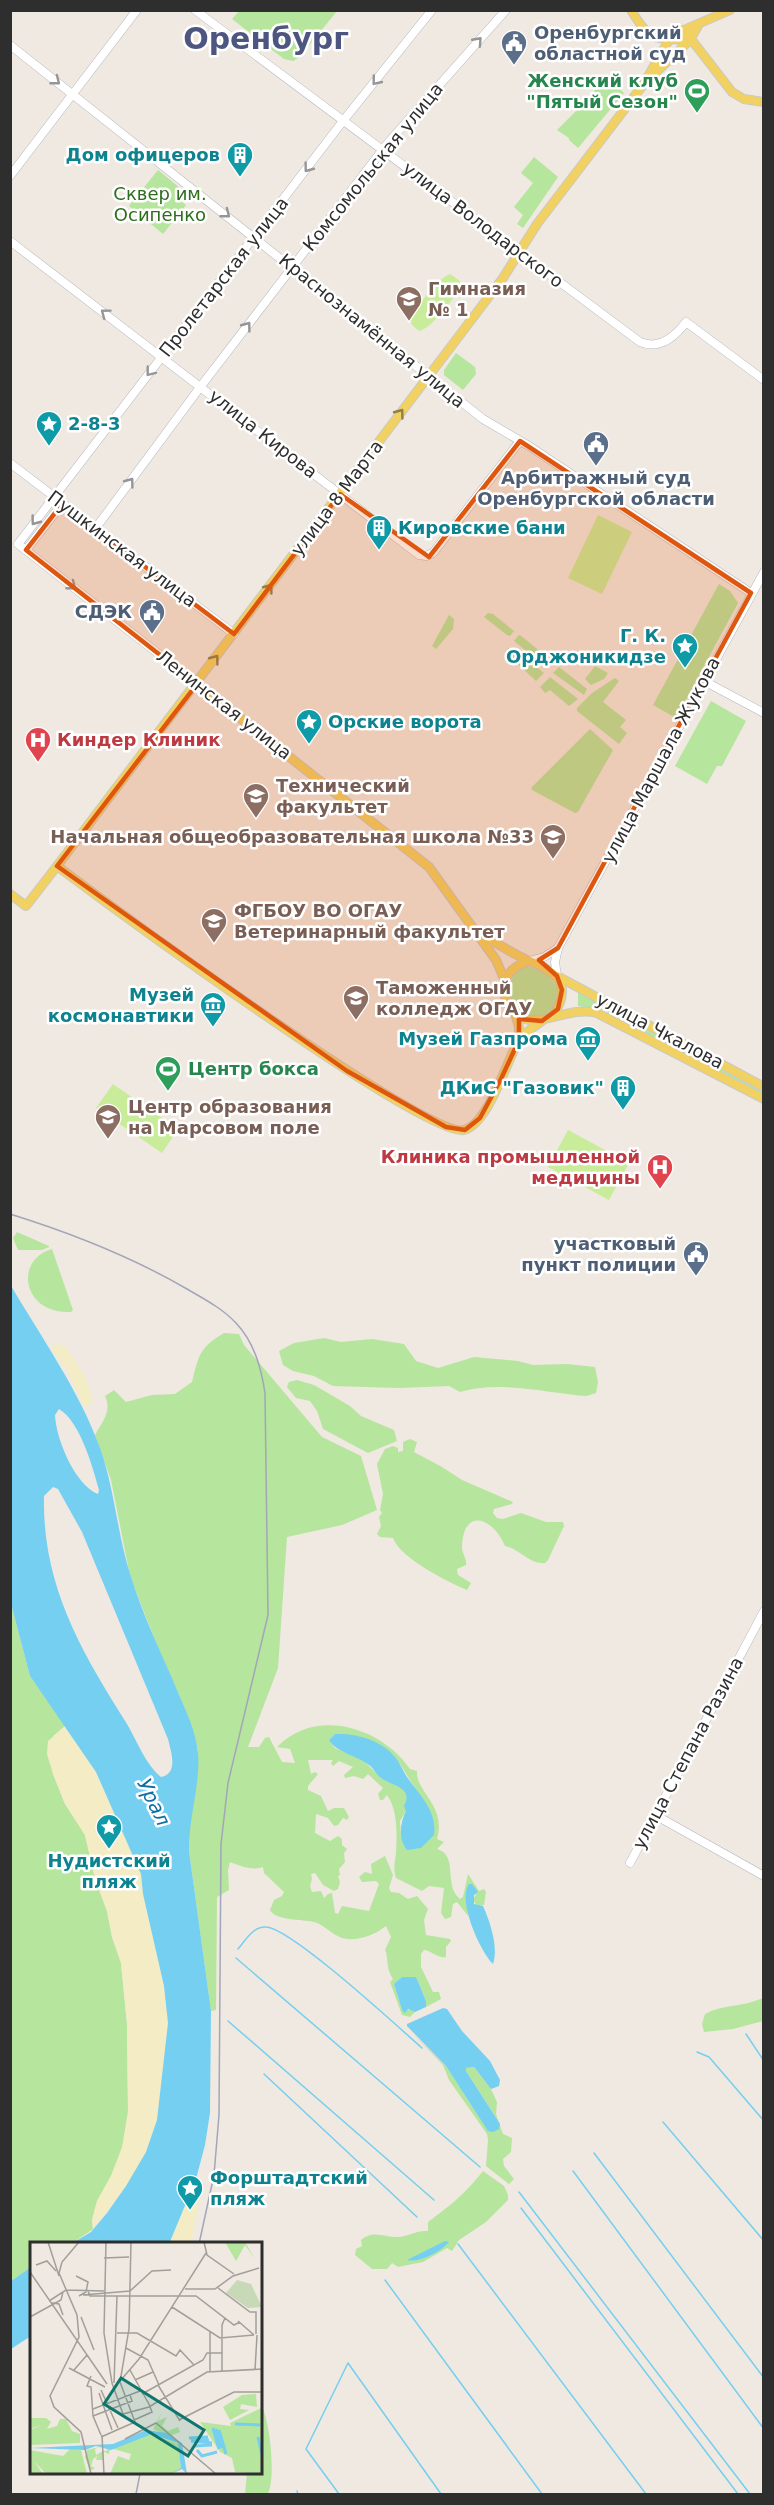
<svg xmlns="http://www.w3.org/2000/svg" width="774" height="2505" viewBox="0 0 774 2505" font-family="'DejaVu Sans',sans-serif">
	<rect width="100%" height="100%" fill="#efe9e1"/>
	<g fill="#b6e59e" fill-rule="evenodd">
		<polygon points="239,11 337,11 300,57 293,61 284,59 232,19"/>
		<polygon points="607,77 624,93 578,148 569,140 569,138 557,130 580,107 584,109 597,94 594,91"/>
		<polygon points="534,157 558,177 523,228 517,224 523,215 514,207 533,183 521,173"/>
		<polygon points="158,170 186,193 180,200 186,205 163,234 129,206"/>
		<polygon points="456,353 475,367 476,374 463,390 444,375 444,370"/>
		<polygon points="719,584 730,591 738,603 676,718 653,705"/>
		<polygon points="488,613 493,614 514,631 510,636 507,635 484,617"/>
		<polygon points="449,615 454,619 453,629 436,649 432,646"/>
		<polygon points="519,635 520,635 554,663 547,668 514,641"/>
		<polygon points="508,648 515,649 544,673 536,681 505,652"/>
		<polygon points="595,666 608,673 604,679 591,685 585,679"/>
		<polygon points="559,667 587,689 584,695 553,673"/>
		<polygon points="550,677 578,699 569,706 550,690 545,693 540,687"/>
		<polygon points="615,678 619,681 603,702 626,720 620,727 627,733 619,744 577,711 577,708 592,693"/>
		<polygon points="711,701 746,721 722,766 717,766 707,784 675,766"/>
		<polygon points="590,729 613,750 578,812 575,813 532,790 531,788"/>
		<path d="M526 966 546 972 557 987C558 1026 524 1024 508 995 509 980 513 973 526 966Z"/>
		<polygon points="578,992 763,1091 763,1096 603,1010 578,1006"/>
		<polygon points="17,1232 49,1246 49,1247 42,1250 18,1250 13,1238"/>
		<path d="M52 1249 73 1310 71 1312C23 1315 13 1260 52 1249Z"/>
		<path d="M224 1333 239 1334 244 1345 322 1437 361 1456 377 1510 342 1525 287 1537 278 1668 248 1747H259L265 1738 269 1737 282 1762 295 1763 290 1749 277 1747C316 1707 381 1727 410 1769L417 1771C415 1791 447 1806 437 1839L444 1842 437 1849C459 1855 443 1886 460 1899L463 1897 468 1874 479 1891 484 1889 486 1892 484 1905 477 1906 473 1900 476 1894 466 1890 468 1916 457 1902 453 1904 451 1917 445 1919 441 1913 444 1888 429 1886 422 1891 396 1878C393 1870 395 1862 396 1853 397 1835 398 1810 387 1795L383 1800H380L378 1794 383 1788 368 1774 363 1779 354 1776 345 1778 344 1775 353 1767 339 1761 333 1766 331 1763 333 1760H308L311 1774 315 1772 318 1774 308 1786V1790L321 1796 328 1811 334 1808H344L349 1817 347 1820 343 1818 338 1825 334 1826 328 1818 316 1814 315 1833 330 1841 338 1836 342 1839V1845L347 1849 344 1853 345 1862 339 1869 340 1875 338 1876 340 1882 338 1889 334 1891 323 1885 315 1873 311 1874 312 1879 310 1886 312 1892 321 1891 324 1898 328 1894 332 1893 335 1913 338 1914 342 1906 369 1911 379 1884 376 1881 362 1882 359 1877 365 1872 372 1874 371 1864 385 1856 393 1875 389 1888 391 1892 399 1893 408 1899 417 1896 428 1909 424 1920 426 1935 450 1939 451 1941 446 1947V1957C439 1959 432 1951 424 1950L421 1954V1967L433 1992H439L441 1999 426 2007V2001L417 1979 402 1977 394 1984 402 2010H411L415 2012 410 2017 402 2015 390 1982 393 1979C385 1967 389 1957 385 1950L391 1937 386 1926C378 1933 360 1941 347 1939 334 1938 326 1925 314 1922 302 1919 276 1921 270 1910L274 1900 282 1896 284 1892 264 1873 263 1867C251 1871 241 1866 230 1862L228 1870 229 1890 217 1897 216 2010 211 2011 189 1851V1829L197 1778 198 1749 184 1706 160 1653 130 1576 111 1480 95 1435C103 1421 112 1411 105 1396L114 1390 126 1402 152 1395 175 1394 192 1382C199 1355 199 1348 224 1333ZM335 1734 370 1740 400 1764 432 1815 401 1837 400 1821 406 1811 407 1794 399 1785 381 1778 364 1761 335 1748 329 1740Z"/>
		<path d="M324 1338 341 1342 372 1339 404 1344 416 1361 438 1368 474 1357 518 1361 533 1365 567 1364 595 1367 598 1382 596 1393 586 1396C546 1393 499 1380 460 1392L449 1386 399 1388 333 1386 314 1376 293 1371 283 1365 279 1351 294 1343Z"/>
		<polygon points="297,1380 314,1385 350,1406 361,1416 394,1430 397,1441 368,1453 323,1429 317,1411 310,1401 296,1398 287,1387 289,1382"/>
		<path d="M410 1439 417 1442 414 1452 442 1467 462 1480 513 1502 512 1504 494 1509 493 1513 497 1518 503 1519 521 1513 546 1522H563L564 1526 548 1560 545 1563C530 1565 520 1549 505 1546 493 1517 463 1507 462 1547 462 1554 467 1558 466 1565L457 1569 458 1575 471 1583 467 1590C448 1582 400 1558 393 1538L380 1537 377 1534 381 1526 379 1517 382 1513 380 1510 383 1494 377 1464 385 1449 393 1446 398 1448V1452L403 1451V1442Z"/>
		<polygon points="10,1600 30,1676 65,1726 53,1736 53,1774 65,1804 85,1835 95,1879 107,1911 112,1937 121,1963 127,2024 128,2112 123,2147 111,2176 97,2201 92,2220 93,2229 71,2244 32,2244 31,2267 11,2281"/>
		<path d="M763 1998V2021L733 2029 704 2032 702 2024 705 2014C723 2004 744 2007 763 1998Z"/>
		<polygon points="410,2031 446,2066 474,2109 500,2124 466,2071 466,2068 474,2067 491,2089 497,2102 496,2114 503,2134 512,2138 511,2152 503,2159 504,2166 514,2179 509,2184 486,2166 488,2140 487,2134 449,2080 443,2065"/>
		<path d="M483 2171 504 2186 508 2195V2200L486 2222 459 2240 452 2251 447 2248 423 2262 398 2267 392 2263 387 2269H372L355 2255 356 2249 362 2246 361 2240C374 2229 385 2238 399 2237 409 2236 417 2230 428 2231V2222C451 2205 465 2194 483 2171Z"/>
		<path d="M261 2403C270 2423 276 2475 268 2494H245L247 2474H261Z"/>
	</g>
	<g fill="#f3ecc5">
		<polygon points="54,1344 66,1347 85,1377 93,1401 88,1406 83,1405 66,1368 52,1350"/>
		<polygon points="65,1726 96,1772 141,1875 143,1894 164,1986 168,2023 157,2120 146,2152 126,2186 93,2229 92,2220 97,2201 111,2176 122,2147 128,2112 127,2024 121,1963 112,1937 107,1911 95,1879 85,1835 65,1804 53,1774 47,1754 48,1741"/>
		<polygon points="196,2179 201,2190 191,2244 169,2244"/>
	</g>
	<g fill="#c9ec9a">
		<path d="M450 274 460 281C461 293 431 329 419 331L412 325 411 321C414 309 439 277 450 274Z"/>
		<polygon points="598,515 632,532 602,594 568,578"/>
		<polygon points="113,1084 178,1129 162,1153 96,1108"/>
		<polygon points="568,1130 629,1163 609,1200 548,1167"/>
	</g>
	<g fill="#75cff0" fill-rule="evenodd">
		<path d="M10 1284C41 1337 79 1390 100 1448 115 1490 117 1534 131 1577 142 1611 157 1645 172 1678 181 1701 193 1722 197 1746 203 1776 188 1818 189 1851L211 2011 210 2113 205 2145 196 2179 169 2244H71L91 2232 107 2213 126 2186 146 2152 157 2120 168 2023 164 1986 143 1894 141 1874 96 1772 30 1676 10 1600ZM59 1409C80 1421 93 1468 99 1490L98 1494C75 1485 56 1439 55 1415ZM53 1487 58 1489 82 1532 168 1739C171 1752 179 1773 161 1777 146 1765 137 1741 127 1724 81 1651 42 1585 44 1496Z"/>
		<path d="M335 1734C355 1733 382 1740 395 1757 401 1764 404 1774 410 1781 422 1798 437 1812 434 1835L421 1848 407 1850C398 1839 400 1823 406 1811L404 1806C414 1787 392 1786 381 1778 376 1775 374 1768 369 1765 356 1755 337 1753 329 1740Z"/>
		<path d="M469 1884H472L478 1892 474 1895V1904L483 1906C490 1921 499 1949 493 1964 480 1951 457 1900 469 1884Z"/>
		<polygon points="402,1977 415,1977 417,1979 426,2001 426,2007 415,2012 408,2009 405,2013 402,2010 394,1984"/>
		<polygon points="443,2008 447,2009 462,2031 490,2061 500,2080 499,2086 491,2089 474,2067 466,2068 466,2071 500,2124 499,2129 493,2132 488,2131 446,2066 407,2026 407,2024"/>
		<path d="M445 2241 449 2242C440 2252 420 2263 407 2260Z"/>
		<polygon points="31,2267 31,2336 11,2349 11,2281"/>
	</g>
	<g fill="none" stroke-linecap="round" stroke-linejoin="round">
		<g stroke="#75cff0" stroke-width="1.5">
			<path d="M238 1949C245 1941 253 1926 266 1927 291 1928 397 2026 422 2048"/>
			<polyline points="236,1958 480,2167"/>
			<polyline points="228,2021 434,2200"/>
			<polyline points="746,2034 764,2061"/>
			<polyline points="697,2052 709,2057 764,2121"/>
			<polyline points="264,2074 417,2217"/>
			<polyline points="663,2122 764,2241"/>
			<polyline points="594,2153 764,2378"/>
			<polyline points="573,2171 764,2429"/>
			<polyline points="519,2192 750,2494"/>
			<polyline points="521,2208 738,2494"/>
			<polyline points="458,2244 646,2494"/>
			<polyline points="385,2280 542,2494"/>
			<polyline points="297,2491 298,2494"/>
			<polyline points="339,2494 306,2449 348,2363 441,2494"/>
		</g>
		<g stroke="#b4b7c1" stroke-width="9">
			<g id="secondary">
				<path d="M195 10 640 342C659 350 674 338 686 322L764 380"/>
				<polyline points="10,45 483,419 529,446 751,593"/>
				<polyline points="10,176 137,10"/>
				<polyline points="10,241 419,555 426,556 433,553 520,441"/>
				<polyline points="10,463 234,634"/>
				<polyline points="95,529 201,386 387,144 506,10"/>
				<polyline points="26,550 62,504"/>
				<polyline points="704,681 764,713"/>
				<polyline points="197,684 18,544 343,121 432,10"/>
				<polyline points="529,961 544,957 558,948"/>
				<polyline points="557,976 555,962 558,948 764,572"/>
				<polyline points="655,1815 764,1876"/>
				<polyline points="630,1863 764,1611"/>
			</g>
		</g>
		<g stroke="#c9c9c9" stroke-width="10">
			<g id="primary">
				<path d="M631 10C651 43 654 38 690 40"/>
				<polyline points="684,30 732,92 744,99 764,102"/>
				<polyline points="645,83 690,40 699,24"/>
				<polyline points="197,684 429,867 496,960 505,981"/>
				<path d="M57 866C105 902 428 1140 464 1130 488 1124 506 1063 518 1042 523 1033 534 1027 542 1021"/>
				<polyline points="10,894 26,906 57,866 503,278 537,224 643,85 669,40 684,30 730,10"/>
				<path d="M476 931C493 941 511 953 529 961 558 972 573 985 553 1016"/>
				<path d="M529 961C519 964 509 970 505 981 503 988 504 997 508 1004 528 1040 563 1004 597 1013L764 1099"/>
				<polyline points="557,976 764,1087"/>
				<polyline points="515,1013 519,1027 519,1040"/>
			</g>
		</g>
		<use href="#secondary" stroke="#fff" stroke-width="8"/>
		<use href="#primary" stroke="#f2d163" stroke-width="8"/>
		<g stroke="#a3a6b8" stroke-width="1.5">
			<path d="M10 1214C71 1233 132 1257 187 1289 204 1299 222 1308 236 1323 254 1342 261 1367 265 1393L268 1615 228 1783 221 1844 219 2115 214 2175 199 2244"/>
			<polyline points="136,2494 140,2474"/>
		</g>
	</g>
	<defs><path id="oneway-chevron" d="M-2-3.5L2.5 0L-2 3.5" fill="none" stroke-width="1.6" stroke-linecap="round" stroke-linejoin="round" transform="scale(1.5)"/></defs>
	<g stroke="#969696">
		<use href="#oneway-chevron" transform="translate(478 41) rotate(-48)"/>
		<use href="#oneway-chevron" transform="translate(56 81) rotate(38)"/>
		<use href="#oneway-chevron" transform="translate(376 81) rotate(129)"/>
		<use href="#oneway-chevron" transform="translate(308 168) rotate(127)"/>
		<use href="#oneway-chevron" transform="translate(226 214) rotate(38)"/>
		<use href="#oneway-chevron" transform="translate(105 313) rotate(-143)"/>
		<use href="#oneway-chevron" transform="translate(247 326) rotate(-53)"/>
		<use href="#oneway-chevron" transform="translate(150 372) rotate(128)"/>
		<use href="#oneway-chevron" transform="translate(130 482) rotate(-53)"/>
		<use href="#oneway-chevron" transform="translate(35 521) rotate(127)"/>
		<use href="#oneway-chevron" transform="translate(72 586) rotate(39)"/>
	</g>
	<g stroke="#908048">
		<use href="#oneway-chevron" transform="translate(400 413) rotate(-53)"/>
		<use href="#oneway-chevron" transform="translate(269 588) rotate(-53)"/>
		<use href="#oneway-chevron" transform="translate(215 659) rotate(-53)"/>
	</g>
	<path fill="#df570e" fill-opacity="0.2" stroke="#df570e" stroke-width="4.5" stroke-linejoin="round" d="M520 441 751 593 558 948 539 960 557 976 562 990 558 1009 542 1021 519 1019V1040L501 1079 480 1118 465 1130 446 1127 347 1071 57 866 197 684 26 550 62 504 234 634 340 494 429 557Z"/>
	<defs>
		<g id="civic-pin" transform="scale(1.35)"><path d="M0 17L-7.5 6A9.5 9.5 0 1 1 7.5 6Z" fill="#5c6f8a" stroke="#fff"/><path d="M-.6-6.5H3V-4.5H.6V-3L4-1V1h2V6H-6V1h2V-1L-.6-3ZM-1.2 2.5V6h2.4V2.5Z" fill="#fff"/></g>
		<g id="stadium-pin" transform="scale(1.35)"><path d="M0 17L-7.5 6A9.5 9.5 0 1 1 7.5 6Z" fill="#2e9e5b" stroke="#fff"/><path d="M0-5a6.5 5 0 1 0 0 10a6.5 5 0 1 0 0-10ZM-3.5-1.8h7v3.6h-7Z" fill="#fff"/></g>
		<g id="building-pin" transform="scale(1.35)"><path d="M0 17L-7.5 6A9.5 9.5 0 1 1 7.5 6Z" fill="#0f9aa8" stroke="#fff"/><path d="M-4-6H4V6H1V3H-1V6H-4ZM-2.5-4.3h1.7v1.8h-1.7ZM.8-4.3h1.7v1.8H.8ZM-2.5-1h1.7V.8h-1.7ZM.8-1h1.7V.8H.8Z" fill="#fff"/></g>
		<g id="school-pin" transform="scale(1.35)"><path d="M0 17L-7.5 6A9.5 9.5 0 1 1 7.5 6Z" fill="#8d6e63" stroke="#fff"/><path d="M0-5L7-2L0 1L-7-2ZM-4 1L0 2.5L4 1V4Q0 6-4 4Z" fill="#fff"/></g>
		<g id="sight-pin" transform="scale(1.35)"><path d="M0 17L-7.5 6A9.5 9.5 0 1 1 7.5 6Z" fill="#0f9aa8" stroke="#fff"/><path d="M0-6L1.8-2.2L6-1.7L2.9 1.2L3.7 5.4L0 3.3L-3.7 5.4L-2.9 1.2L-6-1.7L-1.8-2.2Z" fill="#fff"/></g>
		<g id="hospital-pin" transform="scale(1.35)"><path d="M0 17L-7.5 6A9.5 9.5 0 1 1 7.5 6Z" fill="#e0444e" stroke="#fff"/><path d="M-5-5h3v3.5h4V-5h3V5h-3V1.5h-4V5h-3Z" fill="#fff"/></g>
		<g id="university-pin" transform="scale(1.35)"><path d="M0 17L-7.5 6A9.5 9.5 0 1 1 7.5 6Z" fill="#8d6e63" stroke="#fff"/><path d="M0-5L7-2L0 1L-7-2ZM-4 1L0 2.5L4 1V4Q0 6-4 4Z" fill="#fff"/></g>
		<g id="museum-pin" transform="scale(1.35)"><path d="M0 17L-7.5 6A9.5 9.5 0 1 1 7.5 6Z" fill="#0f9aa8" stroke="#fff"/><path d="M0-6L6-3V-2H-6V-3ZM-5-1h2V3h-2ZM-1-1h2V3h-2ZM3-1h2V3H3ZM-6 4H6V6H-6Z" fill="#fff"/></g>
	</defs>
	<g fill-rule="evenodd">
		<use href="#civic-pin" x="514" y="43"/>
		<use href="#stadium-pin" x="697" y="91"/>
		<use href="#building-pin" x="240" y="155"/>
		<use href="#school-pin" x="409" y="299"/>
		<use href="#sight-pin" x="49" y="424"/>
		<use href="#civic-pin" x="596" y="444"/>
		<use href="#building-pin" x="379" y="528"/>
		<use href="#civic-pin" x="152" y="612"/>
		<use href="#sight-pin" x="685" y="646"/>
		<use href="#sight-pin" x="309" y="722"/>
		<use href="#hospital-pin" x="38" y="740"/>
		<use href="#university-pin" x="256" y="796"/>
		<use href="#school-pin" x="553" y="837"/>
		<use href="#university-pin" x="214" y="921"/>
		<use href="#university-pin" x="356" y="998"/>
		<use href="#museum-pin" x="213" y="1005"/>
		<use href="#museum-pin" x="588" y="1039"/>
		<use href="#stadium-pin" x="168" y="1069"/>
		<use href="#building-pin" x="623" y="1088"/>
		<use href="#school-pin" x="108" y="1117"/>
		<use href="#hospital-pin" x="660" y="1167"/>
		<use href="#civic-pin" x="696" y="1254"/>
		<use href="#sight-pin" x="109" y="1827"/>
		<use href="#sight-pin" x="190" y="2188"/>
	</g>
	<g text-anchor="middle" stroke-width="5" stroke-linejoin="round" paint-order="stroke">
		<g font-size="18" font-weight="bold" fill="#4e5e75" stroke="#fff" text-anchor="end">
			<text x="534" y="39" text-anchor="start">Оренбургский<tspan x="534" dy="21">областной суд</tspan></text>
			<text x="596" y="484" text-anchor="middle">Арбитражный суд<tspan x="596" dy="21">Оренбургской области</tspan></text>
			<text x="132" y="618">СДЭК</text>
			<text x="676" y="1250">участковый<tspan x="676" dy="21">пункт полиции</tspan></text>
		</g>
		<g font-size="18" font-weight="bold" fill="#27864d" stroke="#fff" text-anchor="end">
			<text x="678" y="87">Женский клуб<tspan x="678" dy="21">"Пятый Сезон"</tspan></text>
			<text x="188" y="1075" text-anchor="start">Центр бокса</text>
		</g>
		<g font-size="18" font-weight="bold" fill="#0d838f" stroke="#fff" text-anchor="end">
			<text x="220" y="161">Дом офицеров</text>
			<text x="68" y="430" text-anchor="start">2-8-3</text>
			<text x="398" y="534" text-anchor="start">Кировские бани</text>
			<text x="666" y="642">Г. К.<tspan x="666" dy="21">Орджоникидзе</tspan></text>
			<text x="328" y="728" text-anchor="start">Орские ворота</text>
			<text x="194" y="1001">Музей<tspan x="194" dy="21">космонавтики</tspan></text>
			<text x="568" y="1045">Музей Газпрома</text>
			<text x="604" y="1094">ДКиC "Газовик"</text>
			<text x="109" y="1867" text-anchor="middle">Нудистский<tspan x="109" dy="21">пляж</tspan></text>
			<text x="210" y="2184" text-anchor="start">Форштадтский<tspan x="210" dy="21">пляж</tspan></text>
		</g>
		<g font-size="18" fill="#2e2e2e" stroke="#fff">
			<text transform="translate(373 167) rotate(-51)" y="6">Комсомольская улица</text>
			<text transform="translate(483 225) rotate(37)" y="6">улица Володарского</text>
			<text transform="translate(224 277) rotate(-52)" y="6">Пролетарская улица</text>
			<text transform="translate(372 331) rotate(39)" y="6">Краснознамённая улица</text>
			<text transform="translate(263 434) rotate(38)" y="6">улица Кирова</text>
			<text transform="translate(337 498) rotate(-53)" y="6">улица 8 Марта</text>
			<text transform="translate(122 549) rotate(37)" y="6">Пушкинская улица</text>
			<text transform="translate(224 705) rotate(38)" y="6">Ленинская улица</text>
			<text transform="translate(661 760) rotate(-62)" y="6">улица Маршала Жукова</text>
			<text transform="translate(660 1031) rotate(28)" y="6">улица Чкалова</text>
			<text transform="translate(688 1753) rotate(-62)" y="6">улица Степана Разина</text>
		</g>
		<g font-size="18" fill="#2c6e1b" stroke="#fff">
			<text x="160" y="200">Сквер им.<tspan x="160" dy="21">Осипенко</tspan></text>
		</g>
		<g font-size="18" font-weight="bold" fill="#785e54" stroke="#fff" text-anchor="start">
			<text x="428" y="295">Гимназия<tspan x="428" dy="21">№ 1</tspan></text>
			<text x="276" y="792">Технический<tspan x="276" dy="21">факультет</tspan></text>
			<text x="534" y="843" text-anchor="end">Начальная общеобразовательная школа №33</text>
			<text x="234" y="917">ФГБОУ ВО ОГАУ<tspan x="234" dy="21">Ветеринарный факультет</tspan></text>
			<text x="376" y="994">Таможенный<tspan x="376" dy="21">колледж ОГАУ</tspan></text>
			<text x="128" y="1113">Центр образования<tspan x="128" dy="21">на Марсовом поле</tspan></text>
		</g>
		<g font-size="18" font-weight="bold" fill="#be3a42" stroke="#fff" text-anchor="start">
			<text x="57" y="746">Киндер Клиник</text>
			<text x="640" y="1163" text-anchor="end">Клиника промышленной<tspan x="640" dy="21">медицины</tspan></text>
		</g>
		<g font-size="20" font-style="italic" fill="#0d6fa3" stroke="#fff">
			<text transform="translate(154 1802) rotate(64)" y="7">Урал</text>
		</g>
		<g font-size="30" font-weight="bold" fill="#4d5680" stroke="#fff">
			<text x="266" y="49">Оренбург</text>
		</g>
	</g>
	<g transform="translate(30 2242)">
		<rect width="232" height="232" fill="#efe9e1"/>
		<path d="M195 0H215L225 17 215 3 206 19ZM226 152 227 165 211 162 210 167 219 168 200 178 193 165 212 153ZM231 166 232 232 205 230 202 216 190 210 170 180 201 184 200 181ZM132 170 128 179 137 175 132 184 138 189 148 185 150 190 142 193 146 197 123 187ZM0 176H16L21 180 17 187 27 184 30 177H36L42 189 50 192V201L0 203V188L12 183 0 187ZM121 192 149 202 151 227 141 232H80L88 214 99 218 101 212 80 206 79 212 74 210 73 218H66L67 214 63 217 61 224 65 226 60 229 55 215 57 208 69 205 65 207 66 213 73 209H77L76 205ZM40 207 51 208 57 232H16L4 219 13 232H0V208L33 214Z" fill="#b6e59e"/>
		<path d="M207 38 221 42 232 65 218 66 196 51Z" fill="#c8d9b8"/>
		<path d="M116 188 137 191 152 201 157 232 152 227 141 232 151 226 148 201 122 192 81 208 66 204 55 208 0 206 83 202Z" fill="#75cff0"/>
		<path fill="none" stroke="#75cff0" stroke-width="3" d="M205 182 230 183M183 186 189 207M186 187 192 206M189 188 196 212M228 195 232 213M159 196 178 195M161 199 182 201M161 199 179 198M164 204 182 203M167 208 172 214 187 210"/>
		<path fill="none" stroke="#a29e99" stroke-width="1.5" d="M18 0 29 34M49 0 32 20 29 31 47 73 49 95 20 154 24 165 51 190 61 232M76 0 74 91 82 141 93 172 119 165 177 130 233 127M174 0 177 13 204 32M74 16 99 15M6 23 17 19 26 29M0 30 77 142M46 34 58 40 56 50 49 54M188 46 220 70H226V92M155 47H185L203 34 229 26M58 49 60 54H166L204 83 210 80M53 53 100 49 122 29 141 28M19 59 36 48 74 49M22 61 29 62 33 73M142 65 190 96 224 93M0 75 31 58 33 50M51 75 64 108M208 79 224 93M87 91H107L146 114 150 108 164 123M96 106 118 118 129 143M39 126 75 145M44 128 57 113M100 128 120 164M225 128 227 93M192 129V83L195 76M180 130V90M61 134 57 144 61 145 63 174 71 193M105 138 123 130M90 139 109 117 176 11M90 140 99 87 101 0M84 141 87 54M128 143 150 179M71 148 88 186M69 151 82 188M112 152 173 118 177 111H192M63 167 110 149M63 174 102 159 100 153M104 178 122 170 120 165M149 178 204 150H233M72 193 74 232M71 195 105 180 90 140M95 197 126 181 186 232"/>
		<path fill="#0f766e" fill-opacity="0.15" stroke="#0f766e" stroke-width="3" d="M91 136 174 188 158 214 74 162Z"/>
		<rect width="232" height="232" fill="none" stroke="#2e2e2e" stroke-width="3"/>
	</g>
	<rect width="774" height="2505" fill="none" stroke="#2e2e2e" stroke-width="24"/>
</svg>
